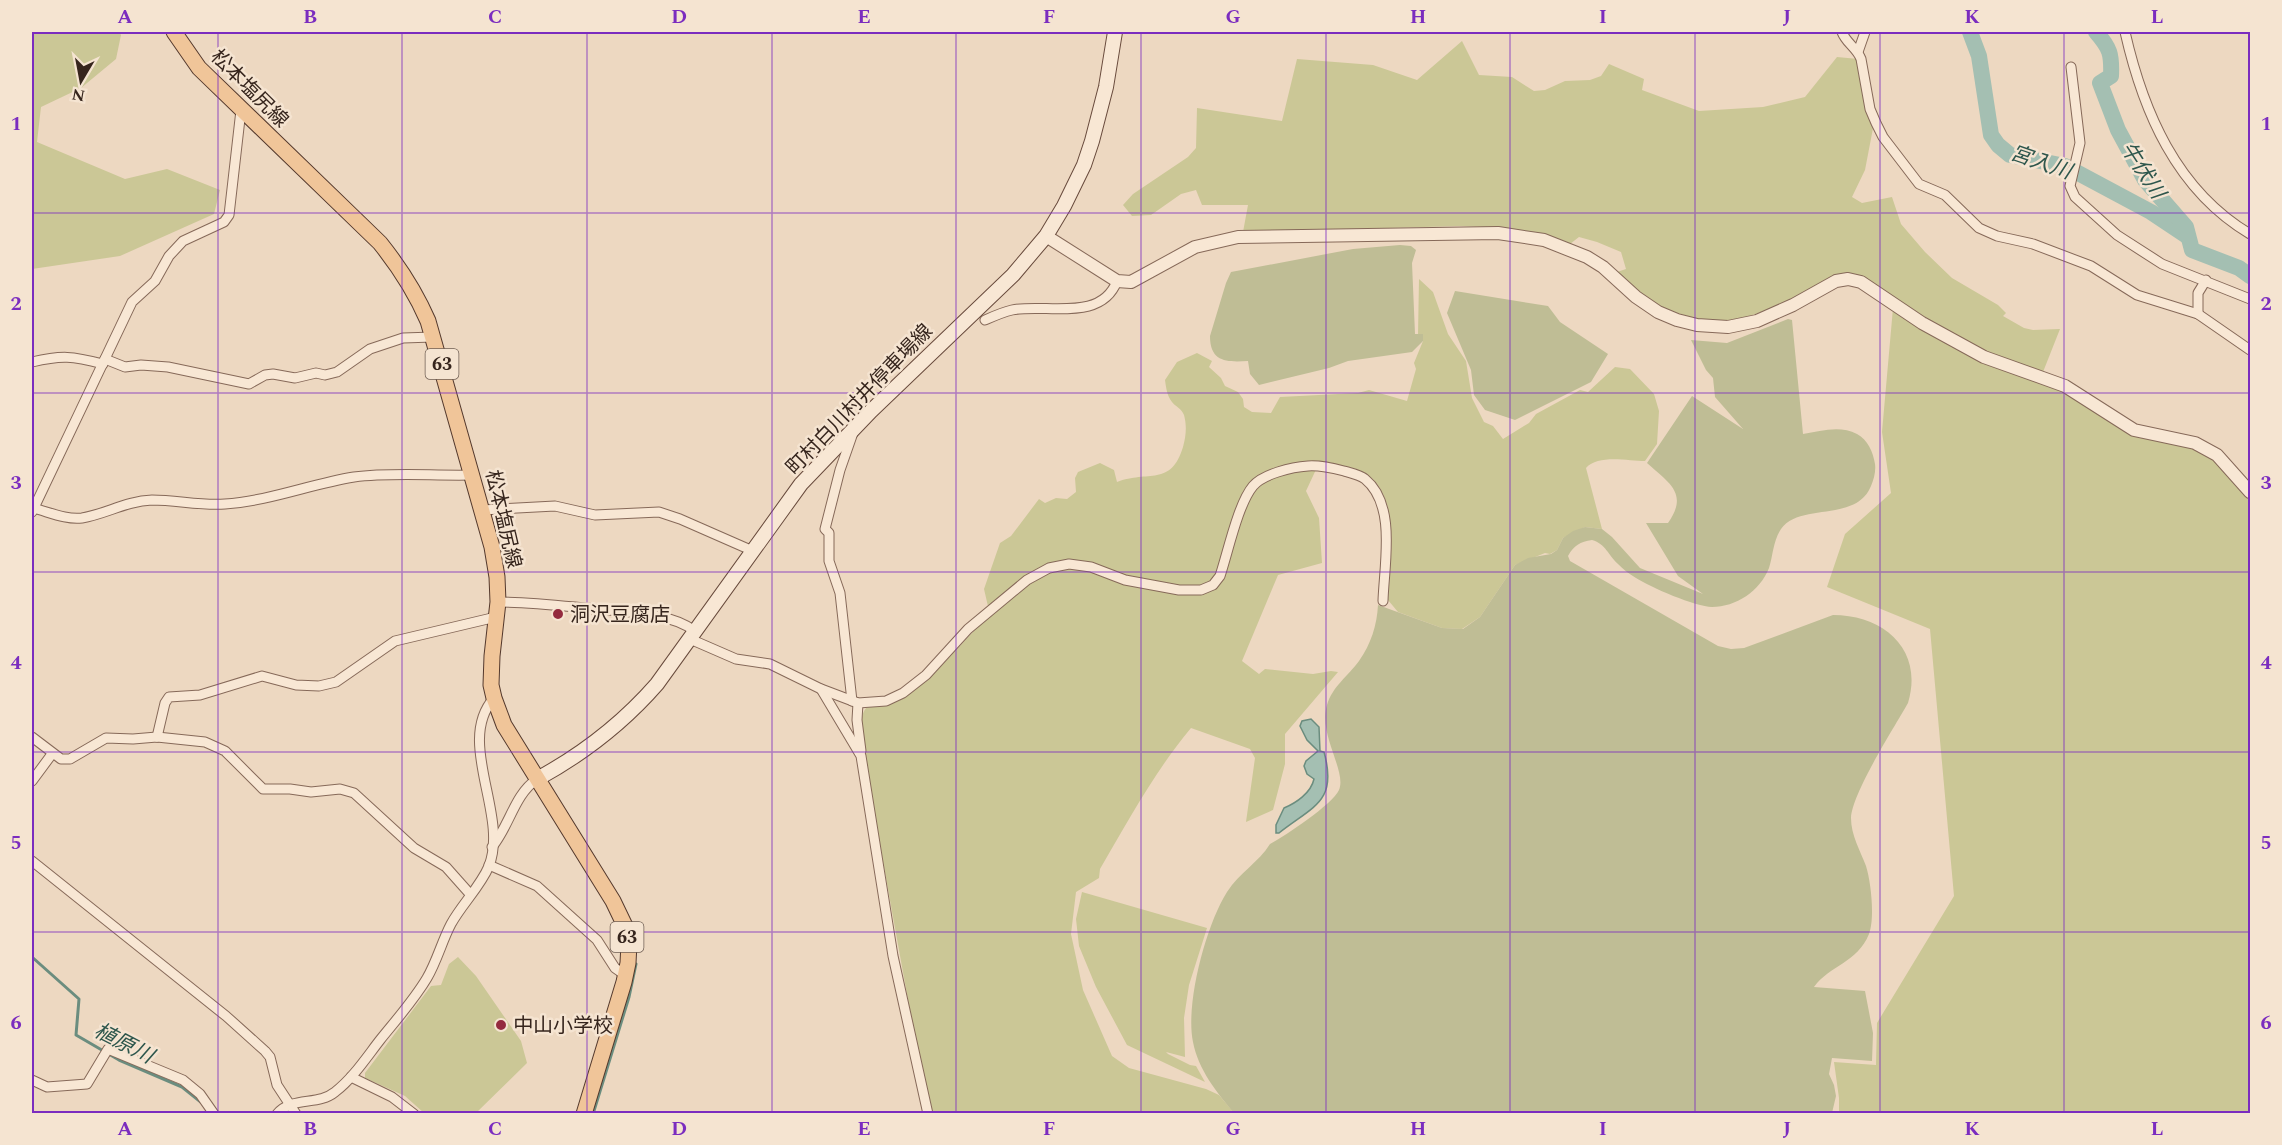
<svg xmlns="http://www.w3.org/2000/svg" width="2282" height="1145" viewBox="0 0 2282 1145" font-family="Spectral,'Noto Sans JP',serif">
	<rect width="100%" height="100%" fill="#edd8c1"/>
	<g fill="#cbc796">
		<polygon points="32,32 119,32 121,35 116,59 81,88 41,107 37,142 125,179 167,169 220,190 214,214 120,256 32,269"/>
		<path d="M1462 41 1479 75 1512 77 1534 91 1545 90 1565 81 1590 80 1601 76 1609 64 1644 79 1642 90 1699 111 1763 107 1805 97 1837 57 1858 59V73L1874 123 1865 170 1852 197 1862 203 1892 197 1901 224 1925 252 1952 278 1998 305 2006 313 2003 316 2024 328 2033 330 2060 329 2043 372 1989 356 1931 323 1856 275C1840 281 1823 285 1808 292 1756 314 1716 339 1659 307 1643 298 1630 284 1617 272L1626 269 1621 252 1597 242 1579 237 1570 244 1508 228 1460 226 1243 232 1248 205H1202L1196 190 1181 194 1151 215 1132 216 1123 205 1133 194 1188 157 1196 148 1197 108 1282 121 1297 59 1373 65 1417 80Z"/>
		<path d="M1419 279 1433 292 1448 334 1466 361 1472 398 1484 422 1493 426 1503 439 1529 423 1536 414 1580 390 1588 392 1615 367 1630 369 1654 394 1659 411 1657 444 1645 461C1628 461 1598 454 1586 468L1602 529 1585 527 1563 538 1557 550 1550 554 1545 553 1515 565 1480 617 1462 629 1442 628 1398 612 1388 600C1390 566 1401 500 1369 476 1355 467 1336 464 1320 461L1306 491 1319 518 1322 563 1278 575 1242 661 1259 674 1265 669 1313 674 1331 671 1338 672 1285 734V764L1273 810 1246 822 1255 758 1250 749 1191 728C1155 771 1128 821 1100 869L1099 878 1076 892 1071 934 1083 990 1112 1056 1129 1068 1206 1089 1219 1095 1234 1113H933L912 1022 865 762C864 747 856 721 866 708 925 698 949 653 990 615L984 589 1000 543 1011 536 1039 499 1045 503 1056 498 1067 499 1076 492 1075 478 1078 472 1100 463 1114 470 1117 482C1148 470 1171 487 1183 447 1186 436 1187 426 1184 415 1182 409 1175 406 1172 402 1167 396 1166 387 1165 380L1177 362 1197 353 1212 361 1209 367 1221 378 1225 386 1238 392 1243 399 1244 407 1252 412 1271 413 1280 397 1358 393 1369 390 1407 401 1416 369 1414 363 1423 341V334L1418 335Z"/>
		<path d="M1893 308 2083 402 2198 450C2221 463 2234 479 2250 499V1113H1839V1098L1834 1062 1876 1065 1877 1023 1954 896 1930 629 1827 587 1845 534 1891 493 1882 432Z"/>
		<polygon points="1082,892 1207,928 1189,985 1184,1018 1185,1057 1166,1052 1168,1054 1190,1065 1196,1066 1205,1082 1127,1045 1096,987 1079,946 1076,919"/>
		<polygon points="458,957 476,976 521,1041 527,1063 476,1113 424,1113 405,1096 365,1078 365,1073 431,986 441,985 449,964"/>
	</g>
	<g fill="#bfbd95">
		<path d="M1400 245 1411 246 1416 250 1412 263 1415 334H1423V341L1412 352 1348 361 1329 368 1259 385 1250 374 1248 361C1228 362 1210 363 1210 336L1226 283 1231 272 1353 249Z"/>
		<polygon points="1455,291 1548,306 1560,322 1608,354 1591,382 1515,420 1485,410 1474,395 1471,370 1447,313"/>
		<path d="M1788 319 1792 320 1803 434C1821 431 1840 425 1857 434 1868 440 1873 452 1875 464 1876 471 1874 479 1871 486 1856 523 1800 502 1781 529 1773 541 1773 556 1769 568 1760 591 1736 607 1712 607 1696 607 1650 587 1636 578 1629 574 1623 569 1618 564 1608 555 1606 544 1592 540 1580 542 1574 545 1568 556L1570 561 1718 646 1731 649 1744 648 1833 615C1884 615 1924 650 1908 703 1894 728 1852 793 1851 818 1851 835 1860 850 1866 866 1871 882 1875 918 1869 934 1857 963 1830 965 1814 987L1865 991 1873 1033 1872 1061 1832 1058 1829 1074 1834 1085 1836 1096 1832 1113H1234C1217 1093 1198 1069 1193 1042 1185 1004 1206 925 1227 892 1239 873 1259 862 1270 844 1285 836 1333 804 1339 790 1347 771 1318 735 1327 705 1332 687 1348 676 1359 661 1371 644 1377 625 1378 605L1442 628 1463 629 1480 617 1515 565 1528 558 1551 554 1557 550 1563 538 1573 531 1585 527 1602 529 1612 537 1640 568 1703 594 1678 576 1646 523H1668C1689 493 1669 483 1647 463L1692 396 1743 429 1715 397 1713 378 1706 370 1691 340 1727 343Z"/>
	</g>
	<path fill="#a4bfb2" stroke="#6b8d7f" stroke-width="1.5" d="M1311 719 1319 727 1320 751 1324 752C1338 802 1313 806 1279 833H1276V825L1284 808C1296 803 1311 793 1314 779L1307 774 1304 766 1306 761 1318 751 1307 740 1300 726 1302 721Z"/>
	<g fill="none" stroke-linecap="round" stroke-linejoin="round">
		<g stroke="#6b8d7f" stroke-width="3">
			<polyline points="32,957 79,999 76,1035 119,1060 182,1087 202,1103"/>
			<polyline points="593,1114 629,997 636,964"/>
		</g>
		<g stroke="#a4bfb2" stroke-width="16">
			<polyline points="1970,32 1979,56 1991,135 1998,145 2010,155 2065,166 2151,212 2187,236"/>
			<path d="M2096 32C2110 48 2112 54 2111 76L2100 83 2118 130 2145 180 2186 227 2192 250 2239 268 2250 276"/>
		</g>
		<g stroke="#866959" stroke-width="11">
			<g id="minor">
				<path d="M1842 32C1846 43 1857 48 1861 59L1870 109 1876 123 1883 137 1919 184 1945 195 1979 228 1997 236 2033 244 2091 266 2137 295 2198 314 2250 350"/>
				<path d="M2125 32C2143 111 2176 190 2250 234"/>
				<polyline points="1858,52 1865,32"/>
				<polyline points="2071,67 2080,143 2070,186 2075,197 2117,235 2162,264 2250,299"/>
				<polyline points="2198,314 2198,293 2206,280"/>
				<path d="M985 320C994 316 1003 312 1012 310 1045 303 1101 323 1117 281"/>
				<polyline points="105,359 125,367 141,365 168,367 249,384 265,375 273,374 295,378 316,373 325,375 337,372 370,349 403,338 433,337"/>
				<path d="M32 362C62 355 72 356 103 364"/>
				<path d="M33 508C49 512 66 520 82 518 106 514 126 501 152 500 177 500 201 506 225 504 269 501 311 484 354 477 393 472 433 476 472 475"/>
				<polyline points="482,510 555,506 595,515 659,512 680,519 753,551"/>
				<polyline points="32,512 132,302 155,281 169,256 183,241 224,222 229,215 241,110"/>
				<path d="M498 602C531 602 563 606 596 609 628 612 668 612 695 631"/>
				<path d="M690 639 736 659 770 664 821 689 858 703 886 701 903 693 926 675 968 629 1027 580 1049 568 1069 564 1091 567 1125 580 1179 590H1201L1213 585 1220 576C1228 552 1238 504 1253 486 1263 474 1292 467 1308 466 1320 465 1332 468 1344 471 1351 473 1360 475 1365 479 1397 505 1384 565 1383 601"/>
				<polyline points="821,689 861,756 893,956 928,1114"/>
				<polyline points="852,701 840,593 829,561 829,533 825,529 840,470 854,430"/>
				<polyline points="858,703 857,720 861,751"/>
				<polyline points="32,737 61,759 70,759 106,738 133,739 157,737 205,742 225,751 263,789 290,789 311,792 340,789 354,793 414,848 446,867 470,894"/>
				<polyline points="157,737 165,703 169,697 200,695 262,676 296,685 319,686 336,682 395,641 496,617"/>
				<polyline points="32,781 52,754"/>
				<path d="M492 847C510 825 514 795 537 779"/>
				<polyline points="32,861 226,1016 265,1051 270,1057 277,1085 296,1114"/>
				<polyline points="489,865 537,886 597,940 615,968 625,975"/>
				<polyline points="351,1077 392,1097 414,1114"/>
				<polyline points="32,1080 47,1087 87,1084 108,1049 183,1080 200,1094 214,1114"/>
				<path d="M277 1114C292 1096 318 1106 335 1092 353 1078 366 1058 380 1040 396 1020 414 1000 427 978 437 961 442 941 451 924 462 904 480 887 489 866 509 814 455 742 494 698"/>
			</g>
		</g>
		<g stroke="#866959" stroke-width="14">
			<polyline id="tertiary" points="1046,236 1117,281 1131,282 1195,247 1238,237 1498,233 1544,240 1587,257 1603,267 1636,297 1658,312 1677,320 1697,325 1728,327 1757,321 1793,305 1836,281 1848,279 1861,282 1922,323 1984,357 2065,386 2134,430 2195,443 2217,455 2250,492"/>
		</g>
		<g stroke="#684a3c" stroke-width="16">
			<path id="secondary" d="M537 779C583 754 623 723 657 684L801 484 871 411 1013 275 1046 236 1064 206 1084 165 1092 141 1106 87 1115 32"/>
		</g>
		<g stroke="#54392d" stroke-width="17">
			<path id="primary" d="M174 32 199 68 380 243C400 268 415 291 428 321L492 547 497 577 498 602 492 656 491 685 494 698 504 725 613 901 625 926 629 943 628 963 624 982 584 1114"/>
		</g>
		<use href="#minor" stroke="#f8e7d4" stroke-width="9"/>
		<use href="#tertiary" stroke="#f8e7d4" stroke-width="12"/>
		<use href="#secondary" stroke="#f8e7d4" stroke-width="14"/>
		<use href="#primary" stroke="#f0c599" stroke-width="15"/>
	</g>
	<path fill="none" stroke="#7b2cbf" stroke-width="1.5" stroke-opacity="0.55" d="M218 32V1114M402 32V1114M587 32V1114M772 32V1114M956 32V1114M1141 32V1114M1326 32V1114M1510 32V1114M1695 32V1114M1880 32V1114M2064 32V1114M32 213H2250M32 393H2250M32 572H2250M32 752H2250M32 932H2250"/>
	<g fill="#942a3e" stroke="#f5e4d1" stroke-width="2">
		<circle cx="558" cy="614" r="6"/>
		<circle cx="501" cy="1025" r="6"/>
	</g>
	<g text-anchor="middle" stroke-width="5" stroke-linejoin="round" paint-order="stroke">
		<g fill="#f5e4d1" stroke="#6f5e53" stroke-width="1.5">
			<rect x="425.5" y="349" width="33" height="30" rx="4.5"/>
			<rect x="610.5" y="922" width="33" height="30" rx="4.5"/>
		</g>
		<g font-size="18" font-weight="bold" fill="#36251d">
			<text x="442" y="370">63</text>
			<text x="627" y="943">63</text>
		</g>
		<g font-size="20" fill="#36251d" stroke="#f5e4d1">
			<text transform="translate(250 88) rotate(45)" y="7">松本塩尻線</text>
			<text transform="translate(859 399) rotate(-46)" y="7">町村白川村井停車場線</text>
			<text transform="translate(504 519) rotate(77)" y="7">松本塩尻線</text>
		</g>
		<g font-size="20" fill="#36251d" stroke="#f5e4d1" text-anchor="start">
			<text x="570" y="621">洞沢豆腐店</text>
			<text x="513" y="1032">中山小学校</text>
		</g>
		<g font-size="21" font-style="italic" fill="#2d564c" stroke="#f5e4d1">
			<text transform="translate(2041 162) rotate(19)" y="7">宮入川</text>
			<text transform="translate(2143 170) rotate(57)" y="7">牛伏川</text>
			<text transform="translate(124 1043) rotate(27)" y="7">植原川</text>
		</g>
	</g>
	<rect width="2282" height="1145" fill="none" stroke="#f5e4d1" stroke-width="66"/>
	<g transform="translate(81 81) rotate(190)" stroke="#f5e4d1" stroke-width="4.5" paint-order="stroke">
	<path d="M0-4.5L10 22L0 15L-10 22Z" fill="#36251d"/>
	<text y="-9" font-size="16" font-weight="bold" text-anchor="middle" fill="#36251d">N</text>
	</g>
	<rect x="33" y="33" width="2216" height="1079" fill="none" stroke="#7b2cbf" stroke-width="2"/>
	<g font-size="20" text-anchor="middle" font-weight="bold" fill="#7b2cbf">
		<text x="125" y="23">A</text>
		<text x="310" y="23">B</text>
		<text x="495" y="23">C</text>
		<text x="679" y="23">D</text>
		<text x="864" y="23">E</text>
		<text x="1049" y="23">F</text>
		<text x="1233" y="23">G</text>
		<text x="1418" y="23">H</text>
		<text x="1603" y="23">I</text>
		<text x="1787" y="23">J</text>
		<text x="1972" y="23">K</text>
		<text x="2157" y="23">L</text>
		<text x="16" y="130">1</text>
		<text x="2266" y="130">1</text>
		<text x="16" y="310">2</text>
		<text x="2266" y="310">2</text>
		<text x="16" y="489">3</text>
		<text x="2266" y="489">3</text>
		<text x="16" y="669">4</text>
		<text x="2266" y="669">4</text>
		<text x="16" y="849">5</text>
		<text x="2266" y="849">5</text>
		<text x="16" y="1029">6</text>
		<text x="2266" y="1029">6</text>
		<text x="125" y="1135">A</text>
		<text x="310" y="1135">B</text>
		<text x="495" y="1135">C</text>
		<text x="679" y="1135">D</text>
		<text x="864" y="1135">E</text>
		<text x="1049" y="1135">F</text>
		<text x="1233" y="1135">G</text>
		<text x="1418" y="1135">H</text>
		<text x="1603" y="1135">I</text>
		<text x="1787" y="1135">J</text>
		<text x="1972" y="1135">K</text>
		<text x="2157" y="1135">L</text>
	</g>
</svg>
